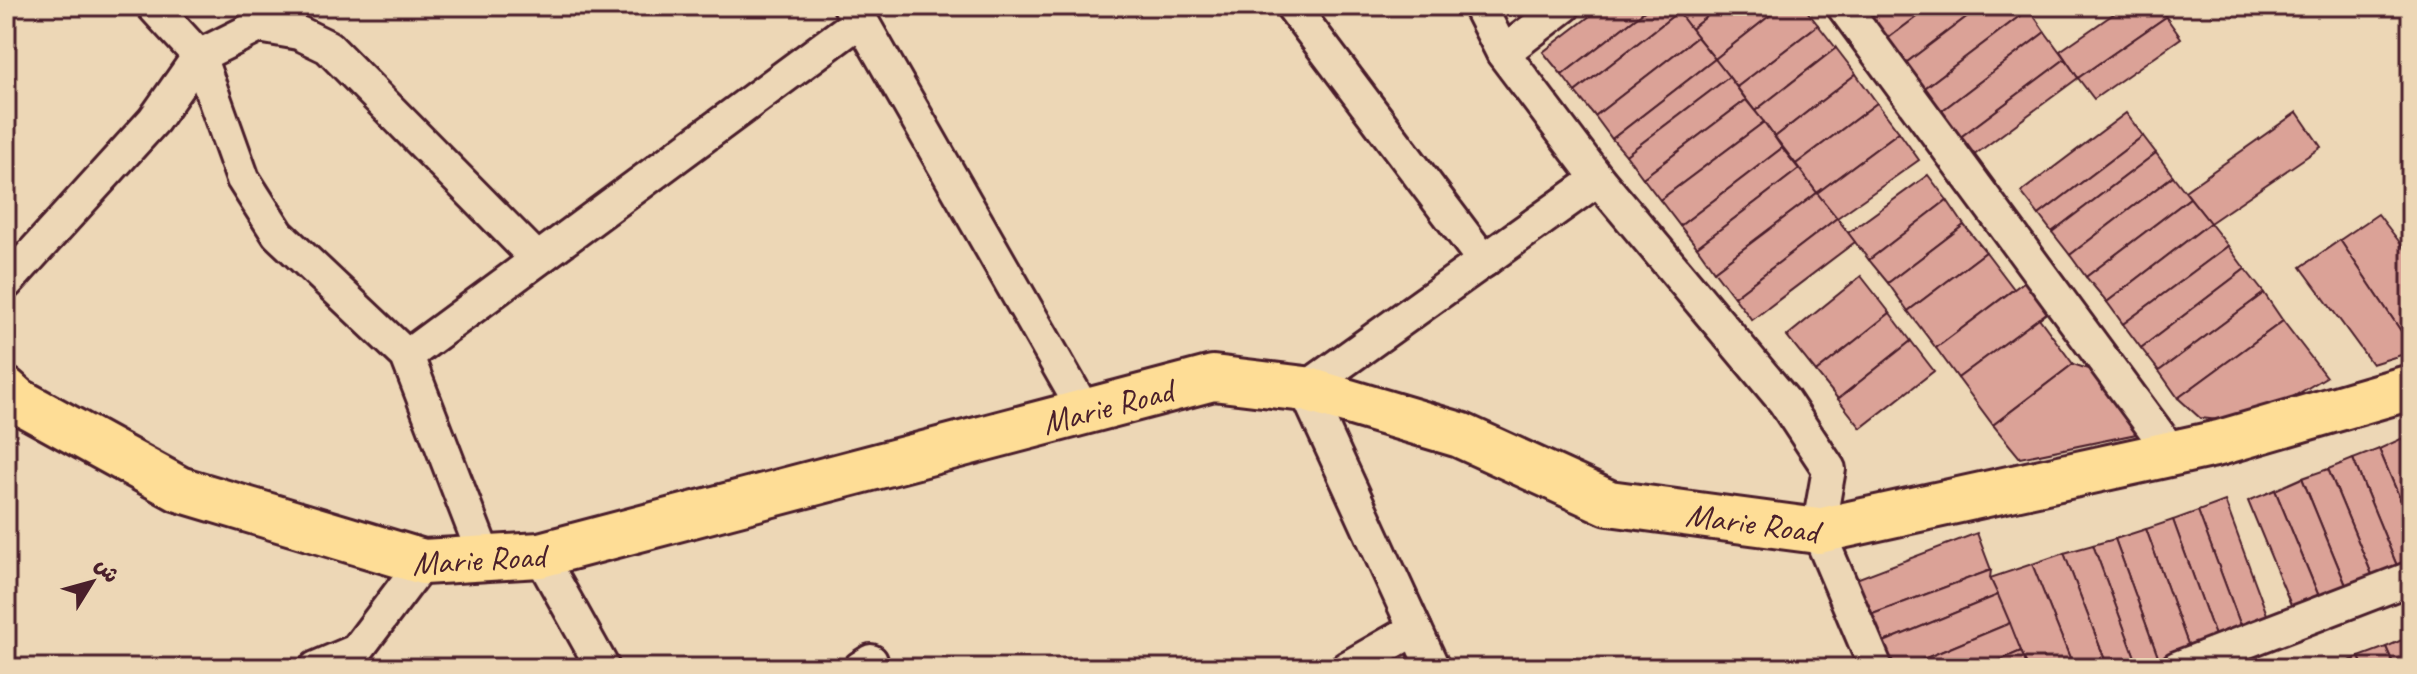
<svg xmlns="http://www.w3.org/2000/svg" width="2417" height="674" viewBox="0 0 2417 674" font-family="Caveat,'Playpen Sans Arabic',sans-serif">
	<rect width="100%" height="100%" fill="#edd7b6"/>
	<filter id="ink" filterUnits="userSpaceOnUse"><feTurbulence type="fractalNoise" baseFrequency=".0125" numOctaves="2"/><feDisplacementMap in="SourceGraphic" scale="16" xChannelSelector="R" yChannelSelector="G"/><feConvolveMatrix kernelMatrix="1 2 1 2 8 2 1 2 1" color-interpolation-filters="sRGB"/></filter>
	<g filter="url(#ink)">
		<g fill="#dba297" stroke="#4a1f2b" stroke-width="2">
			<polygon points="1603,6 1651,6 1562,75 1543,52"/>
			<polygon points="1651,6 1673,6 1678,12 1575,92 1562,75"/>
			<polygon points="1673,6 1720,6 1691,29"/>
			<polygon points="1720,6 1782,6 1715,59 1691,29"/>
			<polygon points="1782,6 1803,6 1818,25 1737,87 1715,59"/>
			<polygon points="1850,6 1885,6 1862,24"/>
			<polygon points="1885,6 1931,6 1878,46 1862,24"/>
			<polygon points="1931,6 1981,6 1898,69 1878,46"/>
			<polygon points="1981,6 2027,6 2029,9 1917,94 1898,69"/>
			<polygon points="2125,6 2159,6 2166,17 2078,78 2060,51"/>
			<polygon points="2029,9 2045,32 1935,116 1917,94"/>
			<polygon points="1678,12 1697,37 1595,116 1575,92"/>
			<polygon points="2166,17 2181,38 2094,99 2078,78"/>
			<polygon points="1818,25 1836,48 1755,111 1737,87"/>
			<polygon points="2045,32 2065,59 1954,142 1935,116"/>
			<polygon points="1697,37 1715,59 1612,139 1595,116"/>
			<polygon points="1836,48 1856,74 1775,137 1755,111"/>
			<polygon points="1715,59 1729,77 1626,155 1612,139"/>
			<polygon points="2065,59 2078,78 1969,159 1954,142"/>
			<polygon points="1856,74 1877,103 1796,164 1775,137"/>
			<polygon points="1729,77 1746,100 1643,178 1626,155"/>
			<polygon points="1746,100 1764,122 1660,200 1643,178"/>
			<polygon points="1877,103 1899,132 1817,193 1796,164"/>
			<polygon points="2297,112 2321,147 2210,223 2185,191"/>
			<polygon points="2126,113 2143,136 2039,215 2021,192"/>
			<polygon points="1764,122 1782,148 1680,226 1660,200"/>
			<polygon points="1899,132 1919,160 1837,218 1817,193"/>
			<polygon points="2143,136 2156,153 2052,232 2039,215"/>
			<polygon points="1782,148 1799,169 1697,247 1680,226"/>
			<polygon points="2156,153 2173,176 2070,255 2052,232"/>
			<polygon points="1799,169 1817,193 1714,271 1697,247"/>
			<polygon points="1928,175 1947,200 1869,260 1848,233"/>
			<polygon points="2173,176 2190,198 2086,277 2070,255"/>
			<polygon points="1817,193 1837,218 1734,297 1714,271"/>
			<polygon points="2190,198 2210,223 2107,302 2086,277"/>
			<polygon points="1947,200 1964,225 1888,283 1869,260"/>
			<polygon points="2378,214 2411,257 2411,346 2340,240"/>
			<polygon points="1837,218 1855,242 1752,320 1734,297"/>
			<polygon points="2210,223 2228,246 2123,324 2107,302"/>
			<polygon points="1964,225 1986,252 1908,311 1888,283"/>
			<polygon points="2340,240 2411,346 2411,352 2372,364 2301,267"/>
			<polygon points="2228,246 2245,269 2141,348 2123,324"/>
			<polygon points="1986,252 2014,289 1936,348 1908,311"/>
			<polygon points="2245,269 2264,293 2159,371 2141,348"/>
			<polygon points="1861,276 1890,313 1816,372 1787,336"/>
			<polygon points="2029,278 2052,309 1958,378 1936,348"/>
			<polygon points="2264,293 2283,321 2178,398 2159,371"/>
			<polygon points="1890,313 1911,341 1838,399 1816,372"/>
			<polygon points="2039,318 2073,364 1993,425 1958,378"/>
			<polygon points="2283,321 2326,377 2291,398 2258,412 2229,421 2200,418 2178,398"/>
			<polygon points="1911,341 1934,371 1861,428 1838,399"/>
			<polygon points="2073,364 2097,372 2141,433 2020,458 1993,425"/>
			<polygon points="2403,438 2411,457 2411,525 2379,449"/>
			<polygon points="2379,449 2411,525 2411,574 2402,578 2353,459"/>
			<polygon points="2353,459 2402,578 2378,589 2328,469"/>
			<polygon points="2328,469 2378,589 2352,600 2302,478"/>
			<polygon points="2302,478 2352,600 2325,611 2275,490"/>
			<polygon points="2275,490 2325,611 2298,622 2248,501"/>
			<polygon points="2225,501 2272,628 2245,637 2198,511"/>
			<polygon points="2198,511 2245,637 2219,647 2173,520"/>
			<polygon points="2173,520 2219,647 2193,658 2146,529"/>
			<polygon points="2146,529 2193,658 2162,668 2115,539"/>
			<polygon points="1977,533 1991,570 1870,615 1856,579"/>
			<polygon points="2115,539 2162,668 2139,668 2093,545"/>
			<polygon points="2093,545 2139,668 2108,668 2064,553"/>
			<polygon points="2064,553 2108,668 2074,668 2032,564"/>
			<polygon points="2032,564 2074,668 2028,668 1990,578"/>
			<polygon points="1991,570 1990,578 1998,595 1879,644 1870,615"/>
			<polygon points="1998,595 2010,623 1902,668 1889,668 1879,644"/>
			<polygon points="2010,623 2021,651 1982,668 1902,668"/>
			<polygon points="2411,636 2411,668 2395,668 2386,647"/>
			<polygon points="2386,647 2395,668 2364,668 2359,657"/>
			<polygon points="2021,651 2028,668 1982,668"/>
			<polygon points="2359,657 2364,668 2333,668"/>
		</g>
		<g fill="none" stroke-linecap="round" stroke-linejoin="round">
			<g stroke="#4a1f2b" stroke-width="38">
				<g id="minor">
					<polyline points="153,6 199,56 243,179 278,234 407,356 485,558"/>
					<polyline points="850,6 861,20 1085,412"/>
					<polyline points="1292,6 1484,261"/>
					<polyline points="1479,6 1503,53 1598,179 1784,401 1829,469 1818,531 1876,668"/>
					<polyline points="1843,6 2172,453"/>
					<polyline points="1503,53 1564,6"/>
					<polyline points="6,283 154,120 199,56 259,26 299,33 328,47 537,259"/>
					<polyline points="407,356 861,20"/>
					<polyline points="540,555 603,668"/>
					<polyline points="316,668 356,651 423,562"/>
					<polyline points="860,668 871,661"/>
					<polyline points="1347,668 1415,629"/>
					<polyline points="1433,668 1305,389 1598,179"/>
					<polyline points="2177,668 2411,578"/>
				</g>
			</g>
			<g stroke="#4a1f2b" stroke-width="50">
				<g id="primary">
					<path id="s1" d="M6 390 17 400 179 489 423 562 540 555 1213 378 1305 389 1460 435 1609 503 1818 531 2219 443 2411 387"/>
				</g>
			</g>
			<use href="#minor" stroke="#edd7b6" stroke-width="32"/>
			<use href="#primary" stroke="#fedd96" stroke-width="44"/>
		</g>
	</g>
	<g text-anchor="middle" stroke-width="8" stroke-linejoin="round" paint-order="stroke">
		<g font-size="34" fill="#4a1f2b" stroke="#edd7b6">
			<text dy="12" stroke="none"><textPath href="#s1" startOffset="1158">Marie Road</textPath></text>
			<text dy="12" stroke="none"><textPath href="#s1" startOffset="1830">Marie Road</textPath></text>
			<text dy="12" stroke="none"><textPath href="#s1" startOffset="510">Marie Road</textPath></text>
		</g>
	</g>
	<rect width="2417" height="674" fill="none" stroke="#edd7b6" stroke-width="32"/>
	<rect x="16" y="16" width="2385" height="642" fill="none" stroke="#4a1f2b" stroke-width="3" filter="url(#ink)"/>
	<g transform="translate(92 582) rotate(53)" stroke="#edd7b6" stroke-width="6" paint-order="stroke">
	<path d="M0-6L14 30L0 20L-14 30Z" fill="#4a1f2b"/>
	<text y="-12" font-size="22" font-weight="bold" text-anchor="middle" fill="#4a1f2b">ش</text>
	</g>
</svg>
